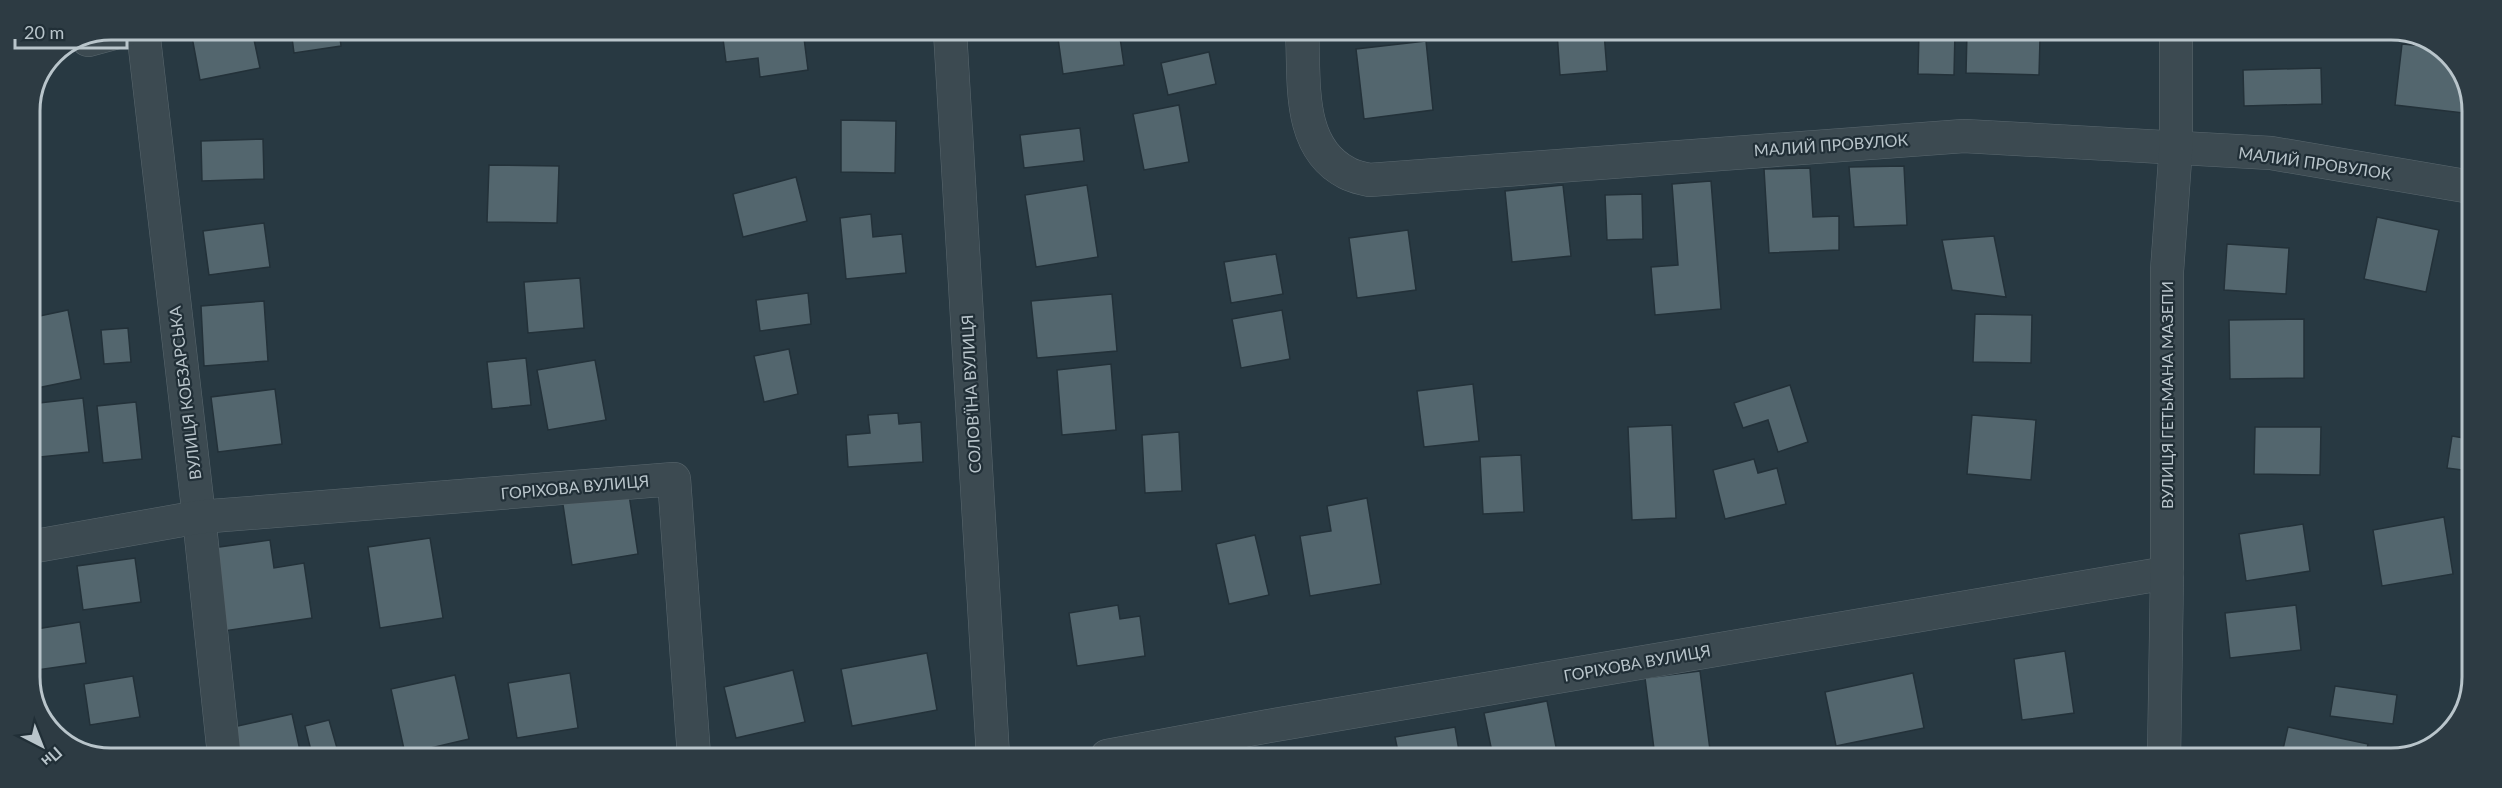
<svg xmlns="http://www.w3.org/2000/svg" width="2502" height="788" viewBox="0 0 2502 788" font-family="Lato,sans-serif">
	<rect width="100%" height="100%" fill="#283942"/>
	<g fill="#53666e" stroke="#233139" stroke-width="1.5">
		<polygon points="229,30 252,30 260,68 200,80 192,37"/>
		<polygon points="291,30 339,30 341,46 294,53"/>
		<polygon points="722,31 831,31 831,35 804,38 808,70 760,77 758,58 726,62"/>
		<polygon points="1057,31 1119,31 1124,65 1063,74"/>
		<polygon points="1557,32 1604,32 1607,71 1560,75"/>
		<polygon points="1919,32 1955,32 1954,75 1918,74"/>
		<polygon points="1967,32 2015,32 2014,38 2040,39 2039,75 1966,73"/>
		<polygon points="1426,41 1433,110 1364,119 1356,49"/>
		<polygon points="2402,44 2435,47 2452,58 2472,106 2472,114 2395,105"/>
		<polygon points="1209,52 1216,84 1168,95 1161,63"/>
		<polygon points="2321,68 2322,104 2244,106 2243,70"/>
		<polygon points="1179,105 1189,162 1144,170 1133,114"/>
		<polygon points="841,120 896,121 895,173 841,172"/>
		<polygon points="1080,128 1084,161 1024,168 1020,135"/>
		<polygon points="263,139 264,179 202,181 201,141"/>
		<polygon points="489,165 559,166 557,223 487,222"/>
		<polygon points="1904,166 1907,225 1854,227 1849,167"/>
		<polygon points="1810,168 1813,217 1839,216 1839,250 1769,253 1764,169"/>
		<polygon points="796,177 807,221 743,237 733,194"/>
		<polygon points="1711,181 1721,309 1655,315 1651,267 1678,265 1672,184"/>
		<polygon points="1087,185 1098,257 1036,267 1025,195"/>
		<polygon points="1563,185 1571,256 1512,262 1505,191"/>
		<polygon points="1642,194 1643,239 1607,240 1605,195"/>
		<polygon points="871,214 873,237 902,234 906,273 846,279 840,218"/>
		<polygon points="2377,217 2439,230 2426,292 2364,279"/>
		<polygon points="264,223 270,267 209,275 203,231"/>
		<polygon points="1408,230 1416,290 1357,298 1349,238"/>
		<polygon points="1994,236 2006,297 1952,290 1942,240"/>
		<polygon points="2227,244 2289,248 2286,294 2224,290"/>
		<polygon points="1276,254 1283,294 1231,303 1224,262"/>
		<polygon points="580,278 584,328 528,333 524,282"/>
		<polygon points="808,293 811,324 760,331 756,300"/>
		<polygon points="1112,294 1117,351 1037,358 1031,301"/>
		<polygon points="264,301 268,361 204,366 201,306"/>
		<polygon points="68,310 81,379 37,388 35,378 30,379 30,318"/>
		<polygon points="1282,310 1290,359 1241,368 1232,319"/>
		<polygon points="1975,314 2032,315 2031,363 1973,362"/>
		<polygon points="2304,319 2304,378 2230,379 2229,320"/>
		<polygon points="128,328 131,362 104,364 101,330"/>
		<polygon points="789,349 798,394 764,402 754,356"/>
		<polygon points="526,358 531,405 492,409 487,362"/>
		<polygon points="595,360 606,420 548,430 537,370"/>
		<polygon points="1111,364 1116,430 1062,435 1057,370"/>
		<polygon points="1473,384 1479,441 1424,447 1417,391"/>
		<polygon points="1790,385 1808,442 1778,452 1768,420 1743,428 1734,403"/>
		<polygon points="275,389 282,444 218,452 211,397"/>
		<polygon points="83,398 89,452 30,458 30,404"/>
		<polygon points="136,402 142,459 103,463 97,406"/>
		<polygon points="898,413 899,424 921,422 923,462 848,467 846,435 870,433 868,415"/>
		<polygon points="1972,415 2036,420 2031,480 1967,474"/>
		<polygon points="1672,425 1676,518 1632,520 1628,427"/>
		<polygon points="2255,427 2321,427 2320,475 2254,474"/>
		<polygon points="1179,432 1182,491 1145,493 1142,435"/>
		<polygon points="2452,436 2470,439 2470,471 2447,468"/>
		<polygon points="1521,455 1524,512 1483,514 1480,457"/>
		<polygon points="1754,459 1758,473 1777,468 1786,504 1725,519 1713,470"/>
		<polygon points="628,488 638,554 572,565 562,498"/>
		<polygon points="1367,498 1381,584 1310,596 1300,536 1331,531 1327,506"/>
		<polygon points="2444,517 2453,574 2382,586 2373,530"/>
		<polygon points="2303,524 2310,571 2246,581 2239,534"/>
		<polygon points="1255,535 1269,595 1229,604 1216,544"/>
		<polygon points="430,538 443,618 380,628 368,547"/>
		<polygon points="270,540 274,568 304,563 312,618 224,631 212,548"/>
		<polygon points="135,558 141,602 83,610 77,566"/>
		<polygon points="2470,562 2470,614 2463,563"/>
		<polygon points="1118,605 1120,619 1140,616 1145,656 1077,666 1069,613"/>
		<polygon points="2296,605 2301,650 2230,658 2225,613"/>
		<polygon points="80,622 86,663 30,671 30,630"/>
		<polygon points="2065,651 2074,713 2022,720 2014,659"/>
		<polygon points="927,653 937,710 852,726 841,669"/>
		<polygon points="793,670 805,722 736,738 724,687"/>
		<polygon points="1700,671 1710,750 1655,757 1645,678"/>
		<polygon points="570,673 578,728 517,738 508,683"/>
		<polygon points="1913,673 1924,728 1836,746 1825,692"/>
		<polygon points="455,675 469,739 405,754 391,689"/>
		<polygon points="133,676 140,717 90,725 84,684"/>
		<polygon points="2335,686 2397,695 2393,724 2330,716"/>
		<polygon points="1547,701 1558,757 1493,757 1484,713"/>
		<polygon points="292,714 301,755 239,755 233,727"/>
		<polygon points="329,720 339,755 312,755 305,726"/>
		<polygon points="1455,727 1460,757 1399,757 1395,737"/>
		<polygon points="2288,727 2368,744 2365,758 2281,758"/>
	</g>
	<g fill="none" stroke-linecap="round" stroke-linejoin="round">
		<g stroke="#5a686f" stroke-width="34">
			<g id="minor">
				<polyline points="143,30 199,517 224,755"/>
				<polyline points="950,31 993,756"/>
				<path d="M1302 31C1305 80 1296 147 1347 173 1354 177 1362 178 1369 180L1964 136 2271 153 2471 187"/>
				<polyline points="88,40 125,30"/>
				<polyline points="30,547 199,517 674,479 694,756"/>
				<polyline points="1107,756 1269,726 2167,573"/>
				<polyline points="2164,758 2167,573 2167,271 2176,146 2176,33"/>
			</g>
		</g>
		<use href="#minor" stroke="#3c4a51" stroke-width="33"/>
	</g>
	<g text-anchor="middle" stroke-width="4.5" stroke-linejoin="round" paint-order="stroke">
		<g font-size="16" fill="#b9c5cb" stroke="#212f37">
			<text transform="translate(1831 145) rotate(-4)" y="6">МАЛИЙ ПРОВУЛОК</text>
			<text transform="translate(2315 163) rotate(8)" y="6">МАЛИЙ ПРОВУЛОК</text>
			<text transform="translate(185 393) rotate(-97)" y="6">ВУЛИЦЯ КОБЗАРСЬКА</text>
			<text transform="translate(971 394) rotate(-93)" y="6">СОЛОВ'ЇНА ВУЛИЦЯ</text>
			<text transform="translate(2167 395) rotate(-90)" y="6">ВУЛИЦЯ ГЕТЬМАНА МАЗЕПИ</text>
			<text transform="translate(575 487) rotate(-5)" y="6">ГОРІХОВА ВУЛИЦЯ</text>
			<text transform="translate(1637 663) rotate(-10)" y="6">ГОРІХОВА ВУЛИЦЯ</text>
		</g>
	</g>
	<path d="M0 0H2502V788H0ZM111 40H2391A71 71 0 0 1 2462 111V677A71 71 0 0 1 2391 748H111A71 71 0 0 1 40 677V111A71 71 0 0 1 111 40Z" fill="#2d3b43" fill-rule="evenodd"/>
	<path fill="none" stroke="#b9c5cb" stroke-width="3" d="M111 40H2391A71 71 0 0 1 2462 111V677A71 71 0 0 1 2391 748H111A71 71 0 0 1 40 677V111A71 71 0 0 1 111 40Z"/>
	<g transform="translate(42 746) rotate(138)" stroke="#212f37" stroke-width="4.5" paint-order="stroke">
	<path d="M0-4.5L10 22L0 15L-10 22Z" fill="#b9c5cb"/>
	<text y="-9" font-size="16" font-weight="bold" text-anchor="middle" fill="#b9c5cb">Пн</text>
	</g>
	<path d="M15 39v9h112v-9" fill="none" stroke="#b9c5cb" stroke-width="3"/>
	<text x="24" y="39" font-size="18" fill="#b9c5cb" stroke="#212f37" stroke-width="4.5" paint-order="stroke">20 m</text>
</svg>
